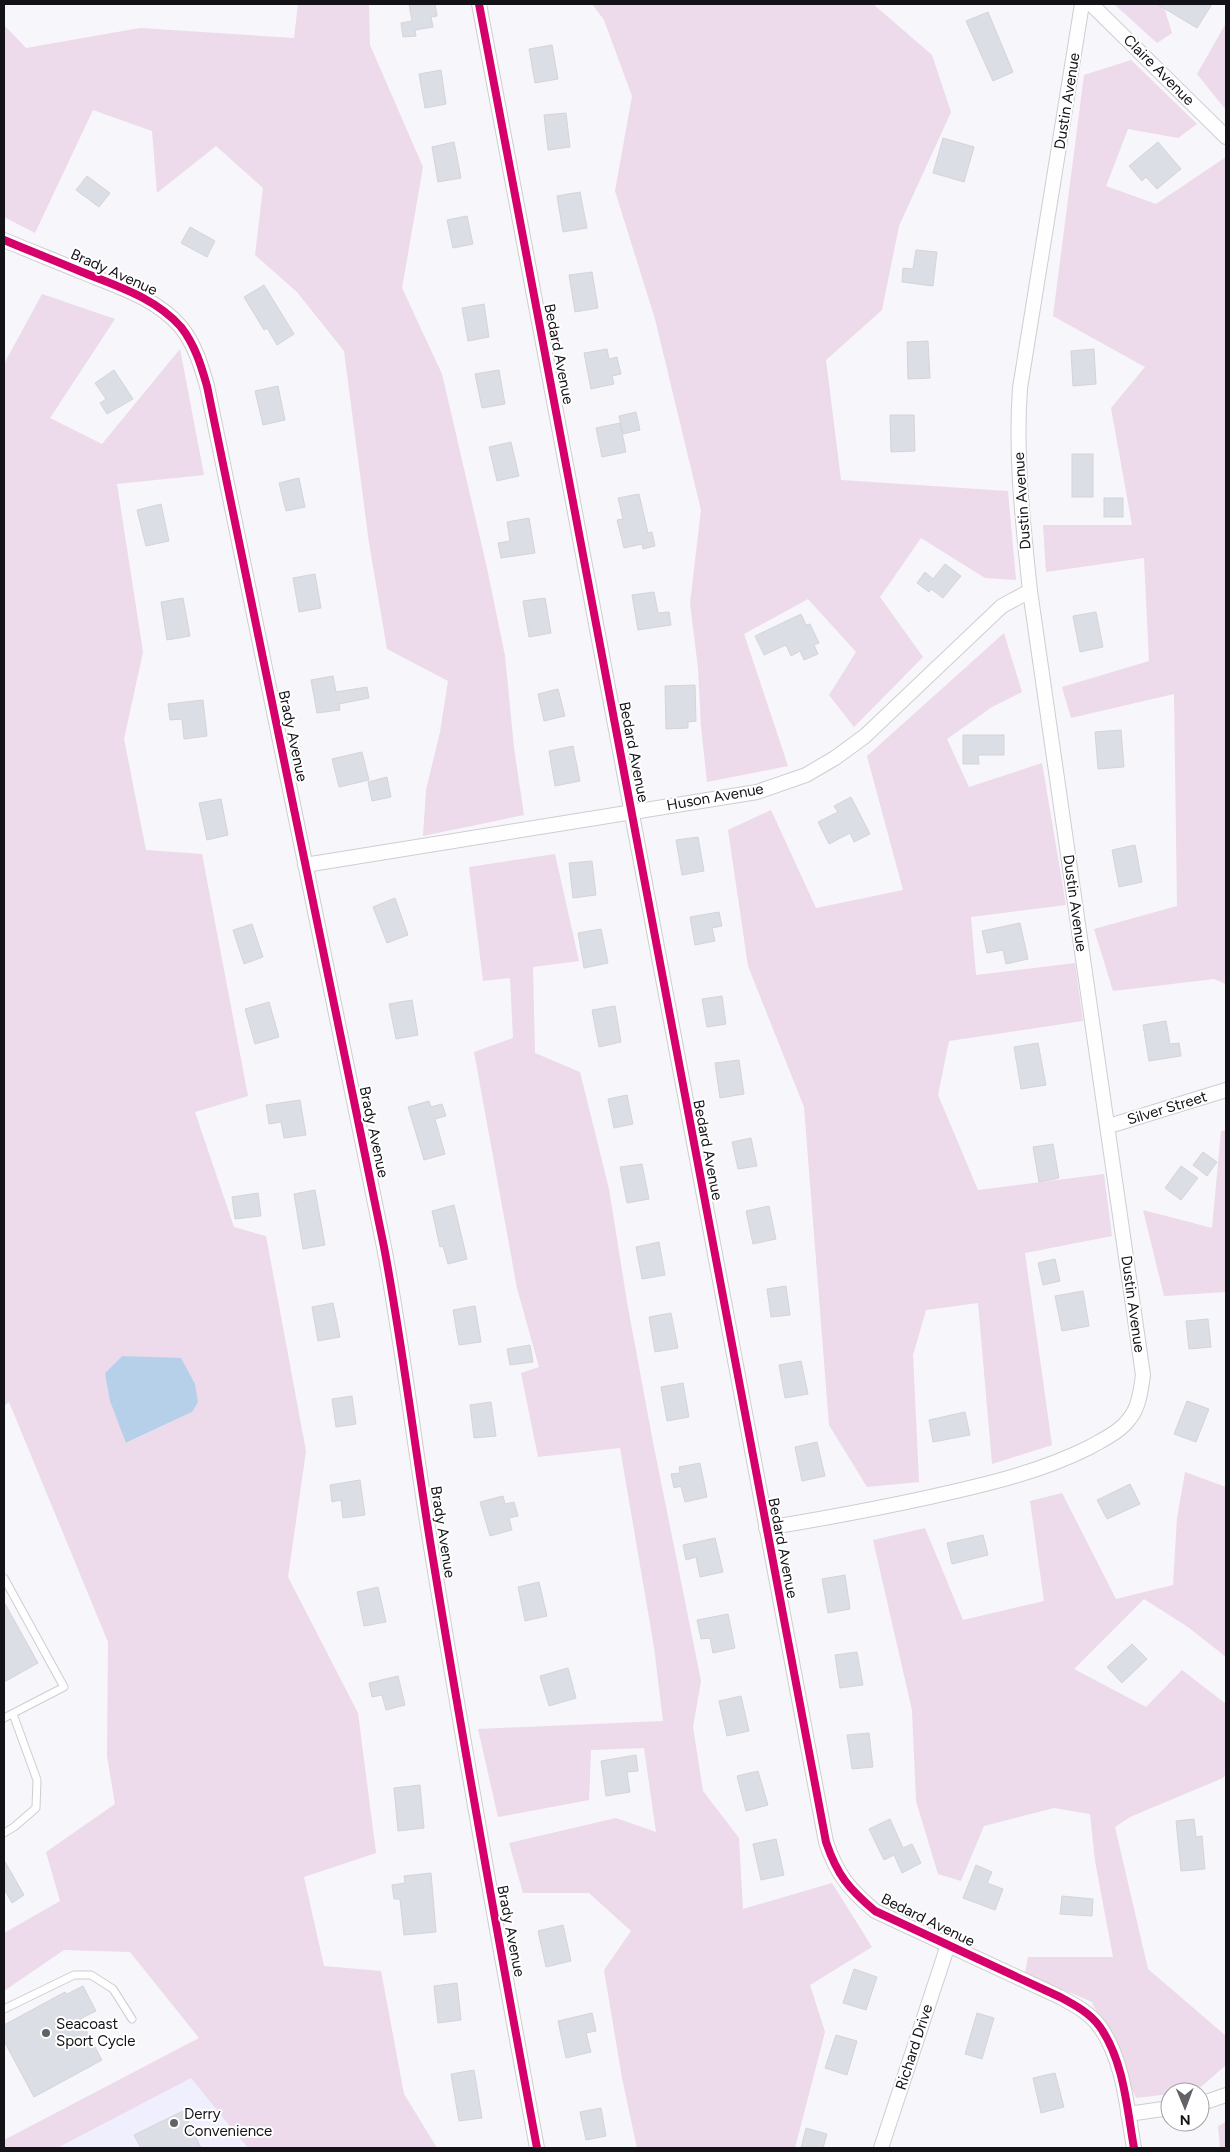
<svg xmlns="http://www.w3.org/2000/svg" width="1230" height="2152" viewBox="0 0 1230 2152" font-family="Figtree,sans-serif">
	<rect width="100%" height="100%" fill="#f6f6fb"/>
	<polygon fill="#f0effd" points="266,2017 324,2148 4,2148"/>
	<g fill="#eddaea" fill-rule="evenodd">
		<polygon points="298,4 369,4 370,45 423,167 402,288 442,374 487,568 505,656 514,748 524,815 423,836 426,790 440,732 448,681 387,649 369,543 344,351 297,292 255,255 263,188 216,146 157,193 152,131 93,110 35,233 4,217 4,25 26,48 140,28 294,38"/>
		<polygon points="592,4 873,4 932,55 951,112 899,226 882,310 826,360 841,480 1008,491 1016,580 985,578 921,538 880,597 923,657 854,727 829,695 856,652 808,599 744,634 788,766 707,782 701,727 698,668 690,603 701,510 655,319 615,191 632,96 604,20"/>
		<polygon points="1114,4 1163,4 1172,33 1157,43"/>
		<polygon points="1226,23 1226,110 1197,74"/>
		<polygon points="1131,60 1197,124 1178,138 1128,129 1106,186 1156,204 1226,157 1226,984 1214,979 1113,991 1094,929 1177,906 1174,694 1071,718 1062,687 1149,661 1144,558 1046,572 1043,525 1132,525 1111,408 1145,367 1053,316 1084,75"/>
		<path d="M42 294 115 319 50 418 102 444 180 349 204 475 117 484 143 652 124 739 146 850 202 854 248 1096 195 1112 234 1227 266 1236 306 1451 288 1577 358 1713 376 1853 304 1877 324 1966 381 1971 404 2094 437 2148H248L191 2078 57 2148H4V2140L199 2038 130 1952 64 1950 4 1991V1933L60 1901 46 1852 115 1804 107 1756 108 1642 9 1402 4 1406V364ZM122 1356 181 1359 192 1412 127 1443 105 1373Z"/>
		<polygon points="1004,633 1022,692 992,707 947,739 969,787 1042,763 1066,905 971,917 976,975 1075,963 1083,1021 949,1041 938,1095 978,1190 1104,1174 1112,1236 1025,1253 1052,1445 992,1464 978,1303 926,1310 913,1355 919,1482 867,1487 829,1425 804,1107 748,966 728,830 771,810 816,908 903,890 867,756"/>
		<polygon points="555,854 579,961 533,967 535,1053 580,1072 609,1189 627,1302 652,1437 701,1681 693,1727 703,1791 739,1838 743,1909 832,1883 872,1947 810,1985 825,2032 795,2148 637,2148 622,2078 604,1970 631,1931 589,1893 523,1893 509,1843 616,1818 656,1832 644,1748 591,1750 589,1800 498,1817 478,1729 663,1721 654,1647 620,1448 538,1457 521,1373 539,1367 517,1288 474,1052 513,1038 510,978 483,981 469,867"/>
		<polygon points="1226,1130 1226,1292 1164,1296 1143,1210 1212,1228 1221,1131"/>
		<polygon points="1185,1472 1226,1487 1226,1657 1188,1627 1144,1599 1074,1669 1146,1707 1182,1670 1226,1704 1226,1773 1223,1778 1130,1817 1115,1827 1148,1969 1226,2036 1226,2065 1195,2092 1170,2092 1170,2094 1136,2098 1092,2002 1025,1973 1028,1957 1113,1957 1095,1861 1090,1814 1054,1808 984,1826 961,1881 938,1874 916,1801 912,1710 873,1540 925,1528 963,1620 1044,1601 1030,1501 1062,1493 1116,1599 1173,1585 1177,1518"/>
		<polygon points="1226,2122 1226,2148 1220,2148 1218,2126"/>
	</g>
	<polygon fill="#b7d0ea" points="122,1356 181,1358 195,1384 198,1402 192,1412 126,1443 110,1401 105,1373"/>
	<g fill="#dcdee5" stroke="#d4d4d9">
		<polygon points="409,4 435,4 437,16 431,17 433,27 415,30 416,36 403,37 401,23 412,21"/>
		<polygon points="1157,4 1212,4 1197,28"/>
		<polygon points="988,12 1013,72 993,81 966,21"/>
		<polygon points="552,45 558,79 535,83 529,49"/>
		<polygon points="441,70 446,104 425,108 419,74"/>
		<polygon points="566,113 570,147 548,150 544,115"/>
		<polygon points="943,138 974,147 964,182 933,173"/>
		<polygon points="454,142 461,178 438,182 432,147"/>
		<polygon points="1158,142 1181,169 1157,189 1146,177 1142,181 1129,166"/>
		<polygon points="87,176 110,193 99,207 76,190"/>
		<polygon points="580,192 587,228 563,232 557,196"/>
		<polygon points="467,216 473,244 453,248 447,220"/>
		<polygon points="190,227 215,241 207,257 181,243"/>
		<polygon points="916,250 937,252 933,286 902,282 903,268 913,269"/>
		<polygon points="592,272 598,308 575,312 569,275"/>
		<polygon points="264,285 294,334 277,345 267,328 264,330 244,297"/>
		<polygon points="484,304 489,337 468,341 462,308"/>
		<polygon points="928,341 930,378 908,379 907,342"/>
		<polygon points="607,349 609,359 617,357 621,374 612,376 614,384 591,389 584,353"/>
		<polygon points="1094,349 1096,384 1073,386 1071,351"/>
		<polygon points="114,370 133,399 107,414 100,403 106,399 95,383"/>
		<polygon points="499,370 505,404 482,408 475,374"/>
		<polygon points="278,386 285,420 263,425 255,391"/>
		<polygon points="636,412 640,430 623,434 619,416"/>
		<polygon points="890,415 914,415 915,451 891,452"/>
		<polygon points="620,423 626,452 602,457 596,428"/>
		<polygon points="511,442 519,476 497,481 489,447"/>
		<rect x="1072" y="454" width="21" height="43"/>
		<polygon points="299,478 305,507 286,511 279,483"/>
		<polygon points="639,494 648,533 652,532 655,546 643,549 642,544 624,548 617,520 623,519 618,498"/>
		<rect x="1104" y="498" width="19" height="19"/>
		<polygon points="161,504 169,541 146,546 137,510"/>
		<polygon points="529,518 535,553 501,558 498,543 510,541 507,522"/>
		<polygon points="945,564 961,576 943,598 931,589 929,592 917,583 925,572 933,579"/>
		<polygon points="315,574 321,608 299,612 293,578"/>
		<polygon points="654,592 658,613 669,612 671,625 638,630 632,595"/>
		<polygon points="183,598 190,636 167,640 161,602"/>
		<polygon points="545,598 551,633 529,637 523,601"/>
		<polygon points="1096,612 1103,647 1080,652 1073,616"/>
		<polygon points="801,614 806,625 810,624 819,643 814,645 818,654 804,660 800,651 791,656 786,645 764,655 755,636"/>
		<polygon points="333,676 336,692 367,687 369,698 339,704 340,710 317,713 311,680"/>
		<polygon points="695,685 696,721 688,722 688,728 666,729 665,686"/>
		<polygon points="558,689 565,716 544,721 538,694"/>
		<polygon points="203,700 207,736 184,739 182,719 170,720 168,704"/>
		<polygon points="1121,730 1124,767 1098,769 1095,732"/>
		<polygon points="963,735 1004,735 1004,755 978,755 979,764 963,764"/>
		<polygon points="573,746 580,781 555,786 549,751"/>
		<polygon points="362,752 369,780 339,787 332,759"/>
		<polygon points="387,777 391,797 372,801 368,782"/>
		<polygon points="851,797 870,834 854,842 850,833 829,844 818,822 838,812 834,806"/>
		<polygon points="221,799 228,835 207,840 199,803"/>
		<polygon points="698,837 704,871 682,875 676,840"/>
		<polygon points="1135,845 1142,882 1119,887 1112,850"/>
		<polygon points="592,861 596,895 573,898 569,863"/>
		<polygon points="395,898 408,935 387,943 373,907"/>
		<polygon points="719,912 722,926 712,928 715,941 695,945 690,917"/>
		<polygon points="1020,923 1028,959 1006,964 1003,950 987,953 982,931"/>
		<polygon points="252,924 263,957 244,964 233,930"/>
		<polygon points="601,929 608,963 584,968 578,933"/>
		<polygon points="722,996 726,1024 707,1027 702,999"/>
		<polygon points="412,1000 418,1035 396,1039 389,1004"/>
		<polygon points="269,1002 279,1037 255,1044 245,1009"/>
		<polygon points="615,1006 621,1042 599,1047 592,1010"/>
		<polygon points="1166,1021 1170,1044 1179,1043 1181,1056 1149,1061 1143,1025"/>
		<polygon points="1038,1043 1046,1085 1021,1089 1014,1047"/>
		<polygon points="739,1060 744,1094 720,1098 715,1063"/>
		<polygon points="627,1095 633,1124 614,1128 608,1099"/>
		<polygon points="300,1100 306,1135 284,1138 281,1122 269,1124 266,1105"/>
		<polygon points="429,1101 431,1107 442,1104 446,1116 435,1119 445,1154 424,1160 408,1107"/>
		<polygon points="751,1138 757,1166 738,1169 732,1142"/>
		<polygon points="1053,1144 1059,1178 1039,1182 1033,1147"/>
		<polygon points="1203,1152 1217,1162 1207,1176 1193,1165"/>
		<polygon points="642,1164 649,1199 627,1203 620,1167"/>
		<polygon points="1181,1166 1198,1178 1181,1200 1165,1188"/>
		<polygon points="315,1190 325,1245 303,1249 294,1194"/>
		<polygon points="258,1193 261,1216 235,1219 232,1197"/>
		<polygon points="454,1205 467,1259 448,1264 443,1246 440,1247 432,1211"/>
		<polygon points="769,1206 776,1239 753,1244 746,1211"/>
		<polygon points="659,1242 665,1275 642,1279 636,1247"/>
		<polygon points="1055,1259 1060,1281 1043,1285 1038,1263"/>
		<polygon points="786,1286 790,1315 771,1317 767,1289"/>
		<polygon points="1083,1291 1089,1326 1062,1331 1055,1296"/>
		<polygon points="333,1303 340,1337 318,1341 312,1307"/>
		<polygon points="475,1306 481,1342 459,1345 453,1310"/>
		<polygon points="671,1313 678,1348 655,1352 649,1317"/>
		<polygon points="1208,1319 1211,1347 1189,1349 1186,1321"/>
		<polygon points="530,1345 533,1362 510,1365 507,1349"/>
		<polygon points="801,1361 808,1394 785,1398 779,1365"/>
		<polygon points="683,1383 689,1417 667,1421 661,1387"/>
		<polygon points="352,1396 356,1424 336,1427 332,1399"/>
		<polygon points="1187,1401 1209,1409 1196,1442 1174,1434"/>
		<polygon points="491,1402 496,1436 474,1438 470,1405"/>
		<polygon points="965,1412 970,1435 933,1442 929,1420"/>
		<polygon points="817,1442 825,1476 802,1481 795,1447"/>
		<polygon points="700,1463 707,1497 685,1502 681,1486 674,1488 671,1474 680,1473 679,1467"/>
		<polygon points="360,1480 365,1515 343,1518 341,1500 332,1502 330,1485"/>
		<polygon points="1130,1484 1140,1504 1107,1519 1097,1500"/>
		<polygon points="503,1496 505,1504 514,1502 518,1516 509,1518 512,1530 490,1536 480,1502"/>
		<polygon points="983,1535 988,1555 952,1564 947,1543"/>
		<polygon points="715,1538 723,1572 700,1577 696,1557 686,1560 683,1545"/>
		<polygon points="845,1575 850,1609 828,1613 822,1579"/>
		<polygon points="539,1582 547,1616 525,1621 518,1587"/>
		<polygon points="378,1587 386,1622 364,1626 357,1592"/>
		<polygon points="4,1602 38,1663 4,1682"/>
		<polygon points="728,1614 735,1648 713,1653 710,1638 701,1639 697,1620"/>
		<polygon points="1132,1644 1147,1659 1122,1683 1107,1667"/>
		<polygon points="857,1652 863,1685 840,1688 835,1655"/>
		<polygon points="568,1668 576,1698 549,1706 540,1676"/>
		<polygon points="398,1676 405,1705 386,1710 382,1695 372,1697 369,1683"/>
		<polygon points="741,1696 749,1731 727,1736 719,1701"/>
		<polygon points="869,1733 873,1767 852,1769 847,1735"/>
		<polygon points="636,1755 638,1771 627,1772 630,1792 606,1796 601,1761"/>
		<polygon points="758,1771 768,1805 746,1811 737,1776"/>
		<polygon points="420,1785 424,1828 398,1831 394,1788"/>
		<polygon points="890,1819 903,1848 912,1844 921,1863 902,1873 894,1855 884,1860 869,1829"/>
		<polygon points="1194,1819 1196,1837 1202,1836 1205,1869 1181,1871 1176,1821"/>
		<polygon points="776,1839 784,1875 761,1880 753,1844"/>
		<polygon points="4,1860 24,1895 12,1903 4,1889"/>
		<polygon points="976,1865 992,1872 987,1883 1003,1889 995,1910 963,1898"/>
		<polygon points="431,1873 436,1932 404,1935 400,1899 394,1899 392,1885 405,1883 404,1876"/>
		<polygon points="1062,1896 1093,1899 1092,1916 1060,1914"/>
		<polygon points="563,1925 571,1961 546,1967 538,1931"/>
		<polygon points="854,1969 877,1977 866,2010 843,2003"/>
		<polygon points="457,1983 461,2020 438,2023 434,1986"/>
		<polygon points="83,1986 96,2011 80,2019 102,2060 34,2097 4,2041 4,2025 65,1992 67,1994"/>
		<polygon points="592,2013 596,2031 586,2033 591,2052 566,2058 558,2021"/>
		<polygon points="977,2013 994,2018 982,2059 965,2054"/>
		<polygon points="836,2035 857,2041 847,2075 825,2068"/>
		<polygon points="474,2070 482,2118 459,2121 451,2074"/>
		<polygon points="1055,2073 1064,2107 1041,2113 1033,2078"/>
		<polygon points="601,2108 606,2136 586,2140 580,2112"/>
		<polygon points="183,2111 201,2148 141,2148 134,2135"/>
		<polygon points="806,2128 827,2134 823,2148 801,2148"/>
	</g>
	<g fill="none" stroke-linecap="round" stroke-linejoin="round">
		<g stroke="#cecdd2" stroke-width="9">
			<g id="lane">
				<polyline points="4,1578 64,1687 4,1718"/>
				<polyline points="4,1833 14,1827 36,1808 37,1780 13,1714"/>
				<polyline points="4,2009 74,1975 91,1975 113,1989 132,2019"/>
			</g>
		</g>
		<g stroke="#cecdd2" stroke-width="16">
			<g id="street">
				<path d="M479 4 826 1842C837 1875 849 1889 875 1911L1060 1997C1075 2005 1090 2013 1100 2027 1124 2061 1127 2109 1134 2148"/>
				<polyline points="1091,4 1226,137"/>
				<path d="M4 240C30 251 56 261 82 272 117 286 156 298 181 327 195 345 201 365 207 386L384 1247C404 1353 416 1459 434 1565 466 1760 501 1954 537 2148"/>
				<polyline points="305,865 757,792 806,775 835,758 865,736 1002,606 1030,591"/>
				<polyline points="1109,1126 1226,1090"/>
				<path d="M766 1528C821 1519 876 1509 930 1497 984 1485 1041 1472 1090 1447 1104 1439 1120 1432 1130 1418 1139 1407 1141 1389 1143 1375L1030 591C1023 523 1015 457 1020 388L1082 4"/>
				<polyline points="1200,2104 1226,2095"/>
				<polyline points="1128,2114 1170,2108"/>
				<polyline points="881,2148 948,1945"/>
			</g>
		</g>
		<use href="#lane" stroke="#fefefe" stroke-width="7"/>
		<use href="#street" stroke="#fefefe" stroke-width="14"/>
		<g stroke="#fff" stroke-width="11">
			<g id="cycleway">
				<path d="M479 4 826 1842C837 1875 849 1889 875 1911L1060 1997C1075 2005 1090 2013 1100 2027 1124 2061 1127 2109 1134 2148"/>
				<path d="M4 240C30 251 56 261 82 272 117 286 156 298 181 327 195 345 201 365 207 386L384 1247C404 1353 416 1459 434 1565 466 1760 501 1954 537 2148"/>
			</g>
		</g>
		<use href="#cycleway" stroke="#d6006c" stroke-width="8"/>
	</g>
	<g fill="#626267" stroke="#fff" stroke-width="2">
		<circle cx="46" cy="2033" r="5"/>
		<circle cx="174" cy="2123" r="5"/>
	</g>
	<g text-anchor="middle" stroke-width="4" stroke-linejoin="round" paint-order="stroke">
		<g font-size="15" fill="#121217" stroke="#fff">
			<text transform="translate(1159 70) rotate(45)" y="5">Claire Avenue</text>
			<text transform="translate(1067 101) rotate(-81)" y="5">Dustin Avenue</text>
			<text transform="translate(114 272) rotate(24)" y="5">Brady Avenue</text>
			<text transform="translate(559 354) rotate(79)" y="5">Bedard Avenue</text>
			<text transform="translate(1022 501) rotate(-94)" y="5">Dustin Avenue</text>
			<text transform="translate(293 736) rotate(78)" y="5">Brady Avenue</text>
			<text transform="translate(634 752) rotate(79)" y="5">Bedard Avenue</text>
			<text transform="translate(715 797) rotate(-10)" y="5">Huson Avenue</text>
			<text transform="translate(1075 903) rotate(82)" y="5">Dustin Avenue</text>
			<text transform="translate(1167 1108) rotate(-17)" y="5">Silver Street</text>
			<text transform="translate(374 1132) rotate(78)" y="5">Brady Avenue</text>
			<text transform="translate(708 1150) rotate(79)" y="5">Bedard Avenue</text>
			<text transform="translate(1133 1304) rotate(82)" y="5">Dustin Avenue</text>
			<text transform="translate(443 1532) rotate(81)" y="5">Brady Avenue</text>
			<text transform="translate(783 1548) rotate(79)" y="5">Bedard Avenue</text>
			<text transform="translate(928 1920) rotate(26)" y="5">Bedard Avenue</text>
			<text transform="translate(511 1931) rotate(79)" y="5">Brady Avenue</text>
			<text transform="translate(914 2047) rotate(-72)" y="5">Richard Drive</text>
		</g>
		<g font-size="15" fill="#121217" stroke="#fff" text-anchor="start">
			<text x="56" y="2029">Seacoast<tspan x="56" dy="17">Sport Cycle</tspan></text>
			<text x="184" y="2119">Derry<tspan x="184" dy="17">Convenience</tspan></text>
		</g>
	</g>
	<rect width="1230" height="2152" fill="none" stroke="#121217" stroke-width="10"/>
	<g transform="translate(1185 2107) rotate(179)"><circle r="24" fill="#ffffff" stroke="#a0a0a2"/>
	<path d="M0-4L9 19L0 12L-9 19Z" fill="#626267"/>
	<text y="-8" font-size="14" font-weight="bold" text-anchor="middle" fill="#121217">N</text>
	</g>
</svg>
